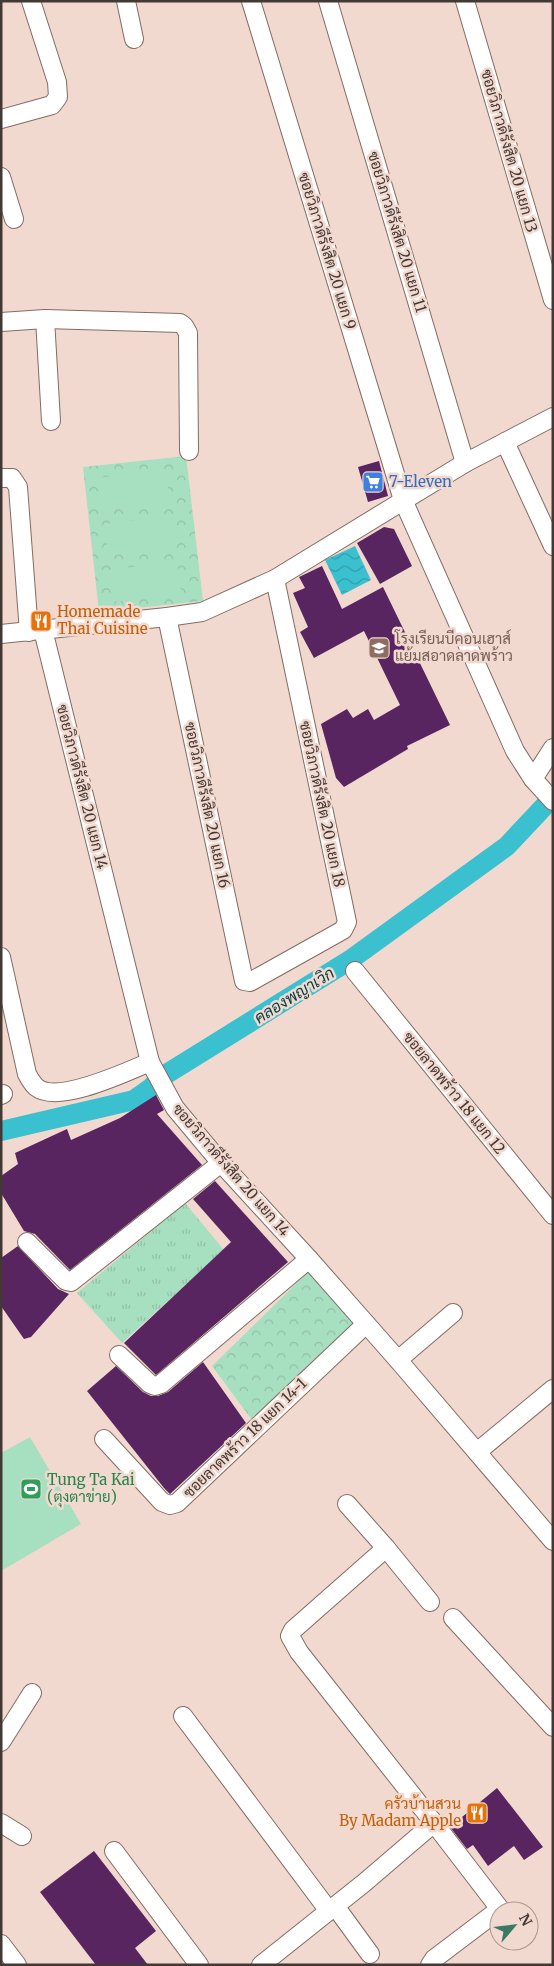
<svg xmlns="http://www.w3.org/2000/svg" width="554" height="1966" viewBox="0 0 554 1966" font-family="Merriweather,Sarabun,serif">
	<defs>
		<pattern id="grass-tufts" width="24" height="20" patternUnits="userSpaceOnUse" patternTransform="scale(1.25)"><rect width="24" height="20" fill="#a7dfc1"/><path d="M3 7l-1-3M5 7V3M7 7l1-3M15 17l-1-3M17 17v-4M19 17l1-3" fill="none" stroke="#91c0a6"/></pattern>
		<pattern id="park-crowns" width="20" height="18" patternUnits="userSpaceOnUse" patternTransform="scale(1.25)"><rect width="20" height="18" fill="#a7dfc1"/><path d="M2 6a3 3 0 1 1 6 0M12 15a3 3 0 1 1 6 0" fill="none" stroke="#91c0a6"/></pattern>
		<pattern id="water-waves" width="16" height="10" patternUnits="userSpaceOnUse" patternTransform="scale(1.25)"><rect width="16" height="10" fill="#3bc0cf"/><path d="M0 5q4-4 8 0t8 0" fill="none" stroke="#339da9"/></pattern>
	</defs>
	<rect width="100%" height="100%" fill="#f2d9cf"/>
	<polygon fill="url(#grass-tufts)" points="185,1203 224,1250 122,1343 77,1293"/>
	<g fill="url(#park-crowns)">
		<polygon points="186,456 203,601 99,612 83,467"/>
		<polygon points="308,1272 357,1324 255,1424 212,1366"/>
	</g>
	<g fill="#a7dfc1">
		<polygon points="166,469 170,502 102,510 98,478"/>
		<polygon points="173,515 176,547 108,556 104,524"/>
		<polygon points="177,562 181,594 112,602 108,570"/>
		<polygon points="30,1437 81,1524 1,1571 1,1453"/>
	</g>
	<polygon fill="url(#water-waves)" points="355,546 371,580 342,595 325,560"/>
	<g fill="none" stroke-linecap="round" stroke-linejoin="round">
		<polyline stroke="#3bc0cf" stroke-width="20" points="1,1131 134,1100 151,1088 160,1078 350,960 507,846 553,797"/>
	</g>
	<g fill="#592560">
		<polygon points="379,461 388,496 368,502 358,467"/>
		<polygon points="384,527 394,529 412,566 380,584 357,543"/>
		<polygon points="322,566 342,609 383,587 450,725 407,746 408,749 344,787 336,778 321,724 347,709 353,718 368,709 374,720 400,705 364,631 314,658 300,632 308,627 293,593 305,588 299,577"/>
		<polygon points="156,1095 164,1110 157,1114 202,1165 70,1270 35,1234 24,1231 1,1193 1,1176 18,1164 15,1153 67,1129 71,1140 120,1118"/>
		<polygon points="215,1181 288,1262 156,1375 124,1343 231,1242 193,1199"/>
		<polygon points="18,1246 58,1289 69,1294 31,1337 24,1339 1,1306 1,1258"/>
		<polygon points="203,1362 246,1423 170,1494 164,1488 87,1391 116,1366 143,1392 151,1396 158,1396 168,1392"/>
		<polygon points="497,1788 543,1847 524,1860 514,1846 488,1866 473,1845 467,1849 450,1827"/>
		<polygon points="94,1851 156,1931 135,1948 148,1965 96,1965 40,1892"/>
	</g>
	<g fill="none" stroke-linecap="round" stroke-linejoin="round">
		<g stroke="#826c63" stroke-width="20">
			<g id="street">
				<polyline points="126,1 134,39"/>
				<polyline points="251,1 403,500 515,751 533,779 553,801"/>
				<polyline points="328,1 465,463"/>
				<polyline points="465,1 553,300"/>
				<polyline points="1,119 52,105 58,97 57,82 31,1"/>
				<polyline points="1,177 14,219"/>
				<polyline points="45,319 51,421"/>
				<polyline points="1,322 45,319 180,323 184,326 188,333 189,451"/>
				<polyline points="505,442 553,546"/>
				<polyline points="1,478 12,478 18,487 29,632"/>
				<polyline points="167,617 244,981 250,982 343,930 347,922 275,579"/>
				<polyline points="43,630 150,1062 175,1108 221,1163 309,1259 398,1360 553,1541"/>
				<polyline points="1,634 167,617 202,612 275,579 465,463 553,417"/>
				<polyline points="533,779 553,748"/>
				<path d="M1 957 27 1074C29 1078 32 1083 36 1087 57 1105 126 1072 150 1062"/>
				<polyline points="355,971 553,1215"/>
				<polyline points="1,1095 3,1094"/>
				<polyline points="27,1242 66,1281 71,1282 221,1163"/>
				<polyline points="119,1355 150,1384 155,1386 161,1384 309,1259"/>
				<polyline points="398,1360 453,1313"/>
				<polyline points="104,1439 162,1502 170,1505 177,1503 366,1324"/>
				<polyline points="477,1452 553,1389"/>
				<polyline points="347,1504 386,1548 430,1602"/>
				<polyline points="453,1618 553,1727"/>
				<polyline points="183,1716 329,1911"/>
				<polyline points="1,1742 32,1693"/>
				<polyline points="1,1823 22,1836"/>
				<polyline points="114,1851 199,1965"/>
				<polyline points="335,1906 370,1954"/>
				<polyline points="1,1944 17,1965"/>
				<polyline points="261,1965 364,1883 434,1823 299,1652 290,1636 293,1630 386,1548"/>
				<polyline points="430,1965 434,1959 500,1909 434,1823"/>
			</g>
		</g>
		<use href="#street" stroke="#fff" stroke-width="18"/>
	</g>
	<defs>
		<g id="supermarket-square" transform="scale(1.125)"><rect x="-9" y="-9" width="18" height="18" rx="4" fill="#3f7fe0" stroke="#f2d9cf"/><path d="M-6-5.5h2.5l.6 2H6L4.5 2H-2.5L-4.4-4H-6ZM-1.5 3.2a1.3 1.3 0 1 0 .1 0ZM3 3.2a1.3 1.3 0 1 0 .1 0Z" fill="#fff"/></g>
		<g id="restaurant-square" transform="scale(1.125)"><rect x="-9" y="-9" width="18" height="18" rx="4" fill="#e8710a" stroke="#f2d9cf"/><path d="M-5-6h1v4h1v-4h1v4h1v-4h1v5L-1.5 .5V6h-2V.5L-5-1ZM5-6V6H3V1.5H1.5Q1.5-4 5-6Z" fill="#fff"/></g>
		<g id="school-square" transform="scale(1.125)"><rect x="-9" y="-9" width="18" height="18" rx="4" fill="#8d6e63" stroke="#f2d9cf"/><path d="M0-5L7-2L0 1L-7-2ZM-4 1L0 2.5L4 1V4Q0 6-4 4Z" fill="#fff"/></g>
		<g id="stadium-square" transform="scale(1.125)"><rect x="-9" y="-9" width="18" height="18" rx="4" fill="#2e9e5b" stroke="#f2d9cf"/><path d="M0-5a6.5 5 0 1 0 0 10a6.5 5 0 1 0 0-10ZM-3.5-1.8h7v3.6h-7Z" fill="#fff"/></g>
	</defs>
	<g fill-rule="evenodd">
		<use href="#supermarket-square" x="373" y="482"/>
		<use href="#restaurant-square" x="41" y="621"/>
		<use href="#school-square" x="379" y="648"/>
		<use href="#stadium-square" x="31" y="1489"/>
		<use href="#restaurant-square" x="477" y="1813"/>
	</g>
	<g text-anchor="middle" stroke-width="5" stroke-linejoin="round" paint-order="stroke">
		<g font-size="15" fill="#423834" stroke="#f2d9cf">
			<text transform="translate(509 151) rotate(74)" y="5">ซอยวิภาวดีรังสิต 20 แยก 13</text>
			<text transform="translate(397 232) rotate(73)" y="5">ซอยวิภาวดีรังสิต 20 แยก 11</text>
			<text transform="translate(327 251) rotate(73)" y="5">ซอยวิภาวดีรังสิต 20 แยก 9</text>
			<text transform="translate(82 787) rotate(76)" y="5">ซอยวิภาวดีรังสิต 20 แยก 14</text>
			<text transform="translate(322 804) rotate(78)" y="5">ซอยวิภาวดีรังสิต 20 แยก 18</text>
			<text transform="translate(207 805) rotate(78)" y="5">ซอยวิภาวดีรังสิต 20 แยก 16</text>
			<text transform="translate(454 1093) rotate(51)" y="5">ซอยลาดพร้าว 18 แยก 12</text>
			<text transform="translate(231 1170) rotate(49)" y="5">ซอยวิภาวดีรังสิต 20 แยก 14</text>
			<text transform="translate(245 1438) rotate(-44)" y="5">ซอยลาดพร้าว 18 แยก 14-1</text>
		</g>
		<g font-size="15" fill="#366cbe" stroke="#f2d9cf" text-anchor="start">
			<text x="389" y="487">7-Eleven</text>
		</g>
		<g font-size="15" fill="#c56008" stroke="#f2d9cf" text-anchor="start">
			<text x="57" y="617">Homemade<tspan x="57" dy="17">Thai Cuisine</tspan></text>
			<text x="461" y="1809" text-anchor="end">ครัวบ้านสวน<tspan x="461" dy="17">By Madam Apple</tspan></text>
		</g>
		<g font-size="15" fill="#785e54" stroke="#f2d9cf" text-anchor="start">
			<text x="395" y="644">โรงเรียนบีคอนเฮาส์<tspan x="395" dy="17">แย้มสอาดลาดพร้าว</tspan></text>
		</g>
		<g font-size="15" fill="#27864d" stroke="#f2d9cf" text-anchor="start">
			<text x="47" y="1485">Tung Ta Kai<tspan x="47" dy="17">(ตุงตาข่าย)</tspan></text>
		</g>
		<g font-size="16" font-style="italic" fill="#003d43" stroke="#f2d9cf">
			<text transform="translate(294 995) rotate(-32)" y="6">คลองพญาเวิก</text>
		</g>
	</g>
	<rect width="554" height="1966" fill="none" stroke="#423834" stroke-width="5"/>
	<g transform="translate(514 1926) rotate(62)"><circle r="24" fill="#f2d9cf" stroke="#ac9991"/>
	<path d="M0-4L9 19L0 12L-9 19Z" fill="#3b7965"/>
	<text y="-8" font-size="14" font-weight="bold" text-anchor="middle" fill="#423834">N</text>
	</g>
</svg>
